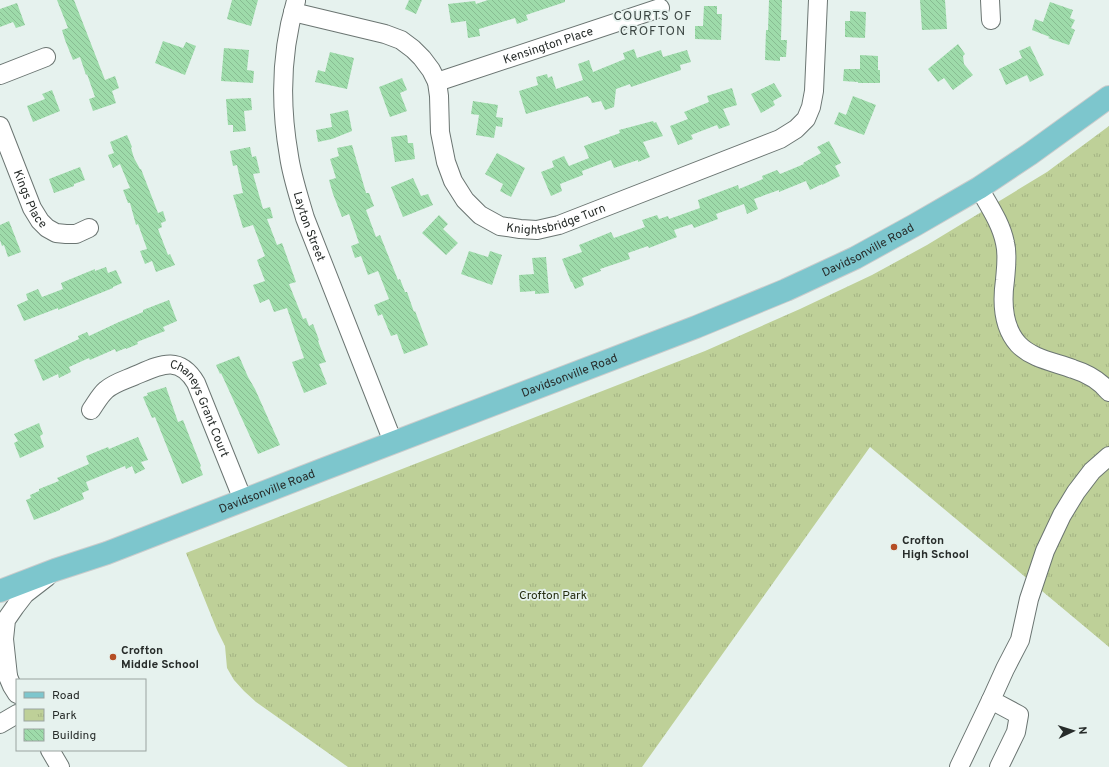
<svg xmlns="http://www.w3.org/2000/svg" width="1109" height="767" viewBox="0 0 1109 767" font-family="Overpass,sans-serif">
	<defs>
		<pattern id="park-tufts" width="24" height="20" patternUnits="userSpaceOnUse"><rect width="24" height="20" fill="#bed098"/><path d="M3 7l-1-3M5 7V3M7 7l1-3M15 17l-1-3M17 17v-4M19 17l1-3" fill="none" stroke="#a3b383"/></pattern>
		<pattern id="building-back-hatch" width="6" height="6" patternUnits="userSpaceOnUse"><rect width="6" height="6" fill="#9edbaa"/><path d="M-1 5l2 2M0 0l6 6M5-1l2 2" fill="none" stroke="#88bc92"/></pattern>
	</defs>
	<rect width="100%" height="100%" fill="#e6f2ee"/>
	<polygon fill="url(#park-tufts)" points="1109,126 1109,647 870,447 642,767 348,767 256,702 244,691 234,680 227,668 225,646 217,630 186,553 705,351 800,309 872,275 927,245 1047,172"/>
	<g fill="url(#building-back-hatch)">
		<polygon points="57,0 74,0 105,80 115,76 119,88 112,91 116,103 93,111 89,99 95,97 87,74 86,75 80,57 73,60 65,40 62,30 68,28"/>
		<polygon points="232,0 258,0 251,26 227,19"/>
		<polygon points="409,0 422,0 416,14 405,9"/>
		<polygon points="488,0 565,0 565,2 526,15 528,20 517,24 515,18 479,29 480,36 468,38 466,21 451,23 448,4 475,1 476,4"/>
		<polygon points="769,0 782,0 781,40 787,40 786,57 780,57 780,61 765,60 766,30 768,30"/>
		<polygon points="920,0 945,0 947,29 922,30"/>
		<polygon points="1050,2 1073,10 1070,18 1075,20 1071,28 1075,30 1069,45 1048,38 1050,37 1032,30 1035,19 1043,22"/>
		<polygon points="17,3 25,25 16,28 13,22 0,27 0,9"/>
		<polygon points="704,6 717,6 717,14 722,14 721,40 695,39 695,26 703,26"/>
		<polygon points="850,11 866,12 865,38 845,37 845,21 850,21"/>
		<polygon points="163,41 183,48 186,42 196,46 185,75 155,63"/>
		<polygon points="958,44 965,54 963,56 964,64 973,75 953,90 944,78 938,82 928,69"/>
		<polygon points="1030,46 1044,75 1030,82 1027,75 1006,85 999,69 1022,58 1019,51"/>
		<polygon points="224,48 249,50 247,70 254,71 253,83 221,81"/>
		<polygon points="634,49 637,58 661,50 663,57 687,50 691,62 680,65 681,70 631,87 630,84 616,89 614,107 605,110 601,101 592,103 590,98 589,98 588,96 526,114 519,91 538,85 536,77 547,74 548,78 552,76 556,89 583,80 578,64 589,60 593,72 625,59 623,53"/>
		<polygon points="330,52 354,58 347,89 315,82 318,70 325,72"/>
		<polygon points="860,55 878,56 878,70 880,70 880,83 858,83 858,82 843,81 844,69 860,69"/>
		<polygon points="402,78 407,90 400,93 407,111 390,117 379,87"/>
		<polygon points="774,83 782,96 773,101 775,105 761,113 751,94"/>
		<polygon points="732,88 737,105 723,109 730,125 719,129 717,125 691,135 693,139 678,145 670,126 688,119 684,112 709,102 707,96"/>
		<polygon points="52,90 60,111 33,122 27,106 45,99 42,94"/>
		<polygon points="853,96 876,105 864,135 834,124 839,112 846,115"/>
		<polygon points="251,98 252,110 244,111 246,131 233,132 233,125 228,125 226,99"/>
		<polygon points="473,101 498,105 496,117 503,118 502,127 496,126 494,138 476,135 479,115 471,114"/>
		<polygon points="348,110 352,131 332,139 318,142 316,130 332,127 330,114"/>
		<polygon points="653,121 654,123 656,122 663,136 643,142 650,157 638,162 638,160 614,168 611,160 582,171 583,175 560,184 562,191 551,196 541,172 554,167 552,161 564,156 569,166 589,158 584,146 620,133 619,130"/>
		<polygon points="127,135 132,147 131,148 134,158 140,169 141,169 158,213 163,211 166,221 161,223 162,227 158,229 168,255 170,254 175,265 156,272 152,261 145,264 140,251 147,249 138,224 136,225 130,203 128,203 123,190 130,188 120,164 113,168 108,155 114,153 110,142"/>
		<polygon points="407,135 408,143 413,143 415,159 395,162 391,137"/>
		<polygon points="829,141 841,163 835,166 840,176 822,185 822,184 810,190 806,181 779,192 779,190 754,199 758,209 747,214 744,204 716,214 718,219 694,228 692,224 674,230 677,237 649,248 648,246 628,253 630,259 600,269 601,271 582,278 584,285 575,289 572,282 571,282 562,259 582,252 579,245 611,232 614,238 645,227 642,220 657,215 659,219 668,216 669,219 700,208 698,200 738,185 739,189 763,179 762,176 777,170 780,174 804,164 803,163 821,153 817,147"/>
		<polygon points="352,145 366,193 369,193 374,206 366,210 376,237 380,235 398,280 400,279 405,292 407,292 414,312 415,311 428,345 404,354 397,334 391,336 382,314 378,316 374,305 389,299 378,271 368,275 361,256 355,258 351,246 359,243 349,214 342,217 333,194 329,180 336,178 330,159 339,156 337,148"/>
		<polygon points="250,147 252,157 256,156 260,173 253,174 263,209 270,207 273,218 267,219 277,245 282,243 296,282 289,284 303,319 306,318 309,326 313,324 319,340 318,341 326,362 319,364 327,384 304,393 292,362 304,358 287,308 274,312 269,299 260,303 253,285 265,281 257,260 265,256 253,225 243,228 233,195 243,193 237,165 233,166 230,151"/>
		<polygon points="497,153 525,168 511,197 500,191 503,184 485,174"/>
		<polygon points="80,167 85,180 74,184 74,186 54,193 49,179"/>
		<polygon points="413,178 421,196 428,194 433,205 403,217 391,187"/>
		<polygon points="439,215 448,224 443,229 458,243 446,255 422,233"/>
		<polygon points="9,221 21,252 8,257 4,245 2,246 0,240 0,225"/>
		<polygon points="469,251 488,257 490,251 502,255 492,285 461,274"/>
		<polygon points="546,257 549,293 535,294 535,291 520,292 519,275 534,274 532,258"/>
		<polygon points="106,267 108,273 116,270 122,283 113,287 113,288 58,310 58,308 24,321 17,305 28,300 26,294 38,289 42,297 63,289 61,283 95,269 95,271"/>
		<polygon points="169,300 177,321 163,327 165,331 137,342 138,344 126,349 126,348 116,352 115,349 90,360 89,358 69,367 71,372 59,378 58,374 43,381 34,360 79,339 78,336 87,332 89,336 119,322 143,312 143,310"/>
		<polygon points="239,356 248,377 255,389 280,445 258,454 221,373 220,374 216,365"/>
		<polygon points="166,387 178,422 183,420 201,466 200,467 203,475 182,484 155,417 152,418 143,397 148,395 147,393"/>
		<polygon points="39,423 43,434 40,436 44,447 20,458 14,443 18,441 14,434"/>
		<polygon points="138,437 148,460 141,462 145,469 135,474 132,466 126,469 125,466 86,482 89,490 82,493 84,499 60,509 60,510 34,520 26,500 31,498 30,495 39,491 39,489 59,481 57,478 89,464 86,456 108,447 109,449"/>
	</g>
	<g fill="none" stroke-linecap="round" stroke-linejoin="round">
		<g stroke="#6b7572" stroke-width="20">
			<g id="minor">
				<polyline points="990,0 991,20"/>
				<path id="s1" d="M296 1C281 51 280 105 289 156 292 177 299 197 305 218L393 442"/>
				<path id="s2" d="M293 12 385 34 401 40 413 49 422 58 431 70 437 82 439 96 440 132 446 162 453 181 465 200 480 215 500 226 520 229 537 230 559 225 780 139 796 129 806 119 811 107 814 91 818 0"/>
				<polyline points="0,75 46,57"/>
				<path id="s3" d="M437 82 660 8"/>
				<path id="s4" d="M0 126 32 208 40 221 47 228 56 233 66 234H76L89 228"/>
				<path d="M979 188C989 206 1001 223 1005 243 1008 255 1006 268 1005 280 1002 301 1003 327 1018 344 1032 359 1055 362 1073 369 1086 373 1100 381 1109 392"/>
				<path id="s5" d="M91 410C96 403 100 395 106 390 114 383 125 380 134 376 160 365 179 354 196 383L243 500"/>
				<polyline points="3,665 12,686 17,694"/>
				<polyline points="8,676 4,639 6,620 15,607 25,594 47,577"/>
				<polyline points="0,724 17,714"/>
				<polyline points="50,750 60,767"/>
				<polyline points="959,767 991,700"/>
				<polyline points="999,767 1016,732 1019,715 991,700 1005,669 1020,640 1029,599 1045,551 1062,515 1076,492 1092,471 1109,456"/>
			</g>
		</g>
		<g stroke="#cbcccc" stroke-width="24">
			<g id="major">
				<path id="s6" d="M0 591 55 570 107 553 324 469 696 327 786 290 855 258 915 225 979 188 1030 154 1109 97"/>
			</g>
		</g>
		<use href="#minor" stroke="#fff" stroke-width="18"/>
		<use href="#major" stroke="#7dc6cd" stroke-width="22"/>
	</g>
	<g fill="#b54e25" stroke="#e6f2ee" stroke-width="1.5">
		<circle cx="894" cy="547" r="4"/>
		<circle cx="113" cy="657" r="4"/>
	</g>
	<g text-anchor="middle" stroke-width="3.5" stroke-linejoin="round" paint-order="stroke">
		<g font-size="12" fill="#272c2a" stroke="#e6f2ee">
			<text dy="4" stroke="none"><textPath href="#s3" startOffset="117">Kensington Place</textPath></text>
			<text dy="4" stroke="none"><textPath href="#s4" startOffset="79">Kings Place</textPath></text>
			<text dy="4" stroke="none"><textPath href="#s2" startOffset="393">Knightsbridge Turn</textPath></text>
			<text dy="4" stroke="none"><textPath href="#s1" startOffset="230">Layton Street</textPath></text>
			<text dy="4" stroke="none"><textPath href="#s6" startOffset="933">Davidsonville Road</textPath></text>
			<text dy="4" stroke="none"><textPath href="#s6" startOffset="609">Davidsonville Road</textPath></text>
			<text dy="4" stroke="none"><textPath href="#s5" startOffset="151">Chaneys Grant Court</textPath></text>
			<text dy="4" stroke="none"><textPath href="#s6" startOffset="285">Davidsonville Road</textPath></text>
		</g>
		<g font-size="12" font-weight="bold" fill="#272c2a" stroke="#e6f2ee" text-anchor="start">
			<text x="902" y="544">Crofton<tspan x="902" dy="14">High School</tspan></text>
			<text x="121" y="654">Crofton<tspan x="121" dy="14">Middle School</tspan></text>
		</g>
		<g font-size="12" fill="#252d10" stroke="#e6f2ee">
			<text x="553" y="599">Crofton Park</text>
		</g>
		<g font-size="13" letter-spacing="1" fill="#3b4542" stroke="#e6f2ee">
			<text x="653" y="20">COURTS OF<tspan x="653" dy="15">CROFTON</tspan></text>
		</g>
	</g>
	<rect x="16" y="679" width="130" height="72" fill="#e6f2ee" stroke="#9aa3a0"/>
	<rect x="24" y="692" width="20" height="6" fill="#7dc6cd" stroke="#9aa3a0"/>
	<text x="52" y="699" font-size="12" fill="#272c2a">Road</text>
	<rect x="24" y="709" width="20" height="12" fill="url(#park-tufts)" stroke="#9aa3a0"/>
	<text x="52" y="719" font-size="12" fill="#272c2a">Park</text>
	<rect x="24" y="729" width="20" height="12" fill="url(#building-back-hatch)" stroke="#9aa3a0"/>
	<text x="52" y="739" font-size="12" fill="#272c2a">Building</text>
	<g transform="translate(1073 731) rotate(86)" stroke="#e6f2ee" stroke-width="3" paint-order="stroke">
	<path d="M0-3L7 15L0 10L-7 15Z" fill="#272c2a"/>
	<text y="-6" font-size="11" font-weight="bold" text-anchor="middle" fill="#272c2a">N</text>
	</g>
</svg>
